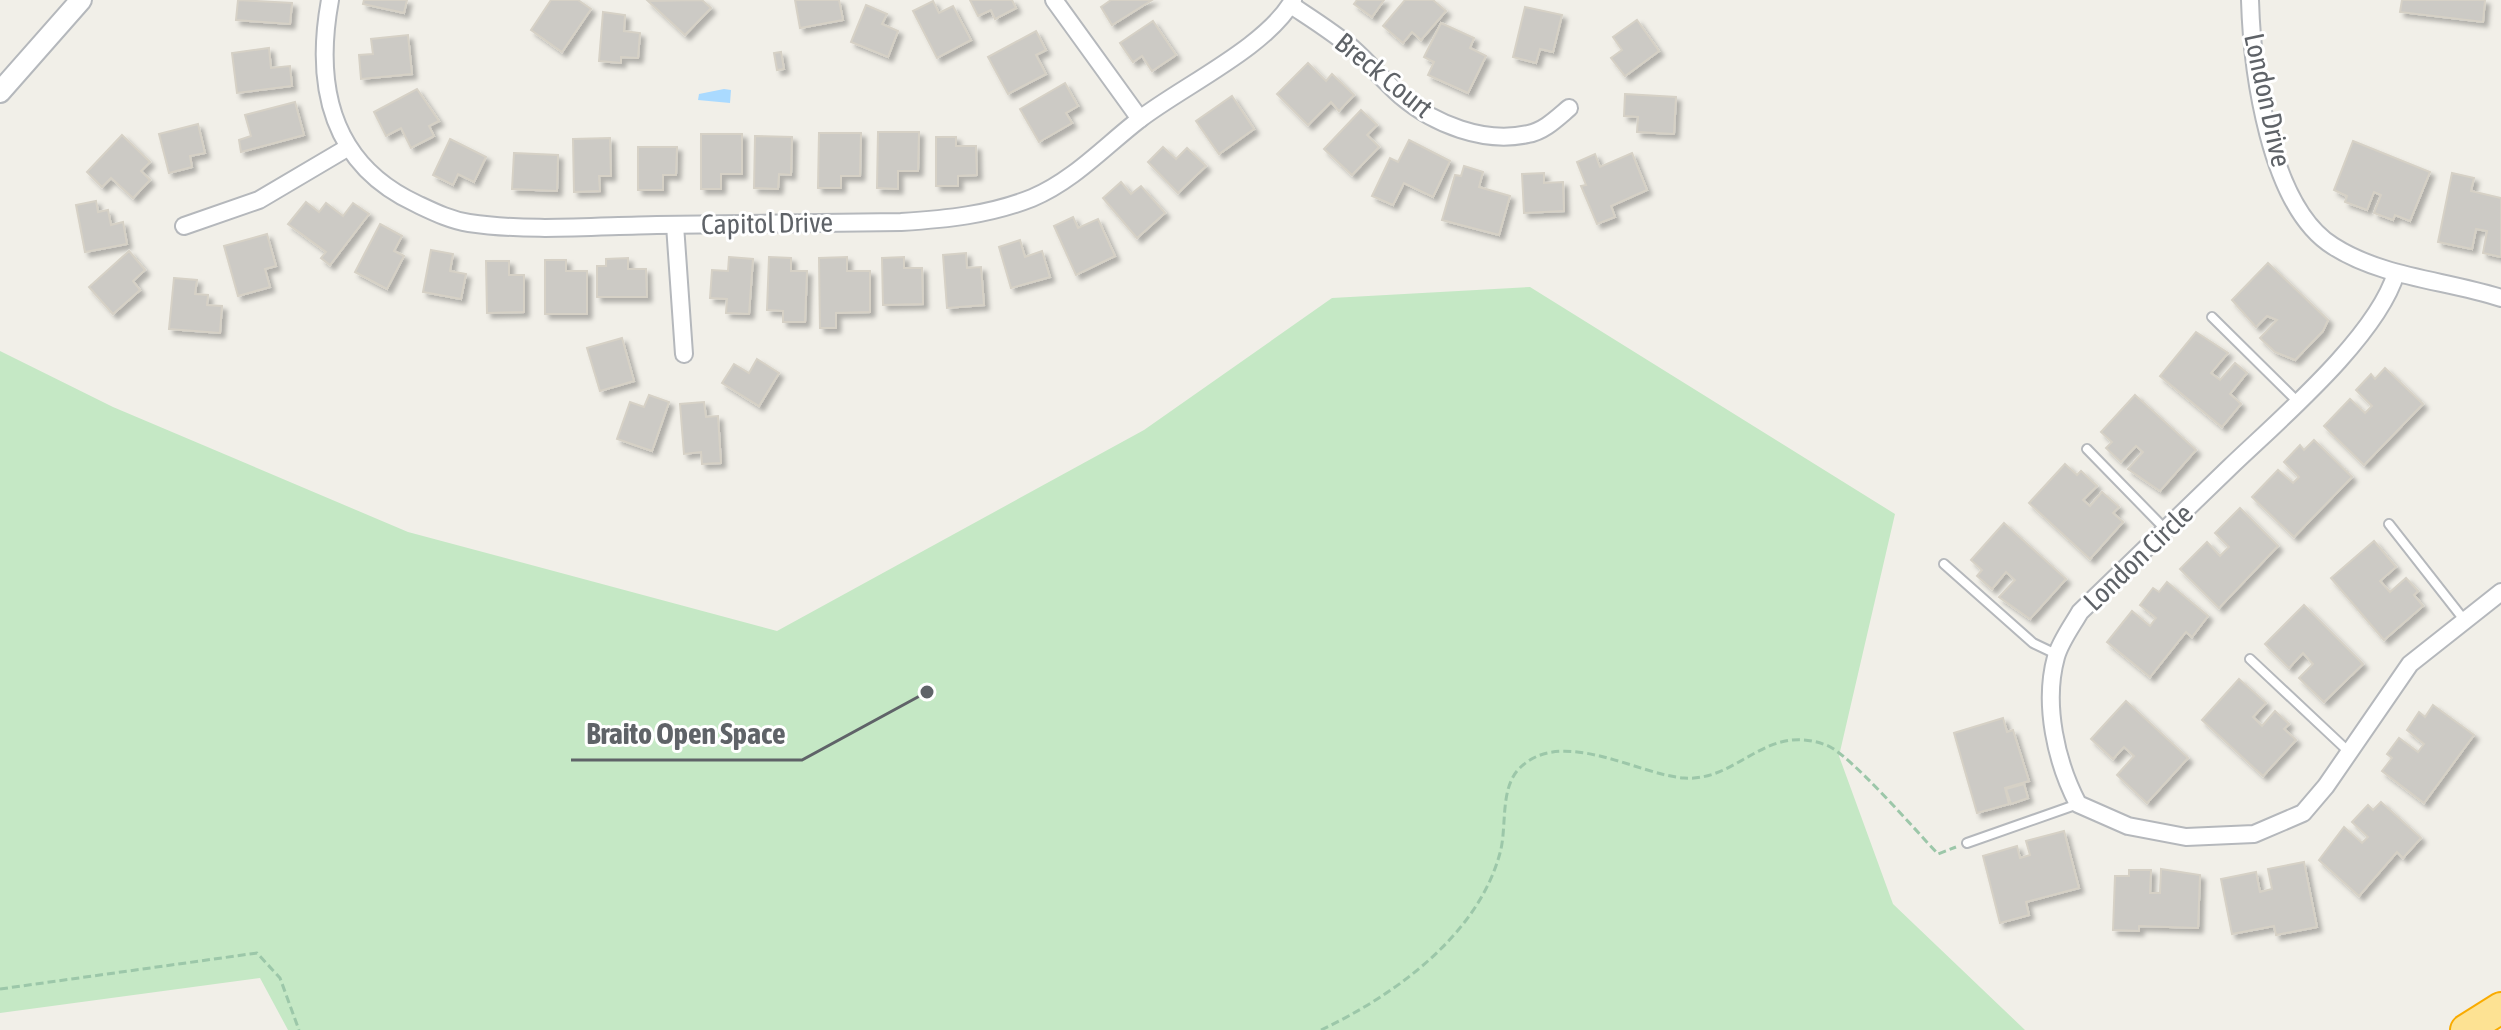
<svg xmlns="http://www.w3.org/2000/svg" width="2501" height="1030" viewBox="0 0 2501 1030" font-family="'Asap Condensed',sans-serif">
	<defs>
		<filter id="shadow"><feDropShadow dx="4.5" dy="4.5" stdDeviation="2" flood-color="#0004"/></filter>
	</defs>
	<rect width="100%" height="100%" fill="#f1efe8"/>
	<polygon fill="#c5e8c5" points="1530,287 1895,514 1839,756 1893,904 2025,1030 288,1030 260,978 0,1013 0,351 113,407 408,532 777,631 1144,430 1332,298"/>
	<polygon fill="#aadaff" points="724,89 731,90 730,103 698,100 699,94"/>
	<g fill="#cccac5" stroke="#d6d1c6" stroke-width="2" filter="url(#shadow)">
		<polygon points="238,0 292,3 290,24 236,20"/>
		<polygon points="364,0 407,0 404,13 363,4"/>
		<polygon points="551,0 578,0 591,9 562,52 531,30"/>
		<polygon points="702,0 711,8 685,35 648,1"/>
		<polygon points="795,0 839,0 843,20 800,28"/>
		<polygon points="970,0 1012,0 1016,8 995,19 991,10 978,16"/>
		<polygon points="1111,0 1152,0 1112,25 1101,7"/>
		<polygon points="1357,0 1384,0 1372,17 1354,4"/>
		<polygon points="1405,0 1433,0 1446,11 1421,40 1412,32 1403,43 1383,26"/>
		<polygon points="2402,0 2485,0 2483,22 2400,12"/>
		<polygon points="933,1 939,13 953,6 971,40 937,58 913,11"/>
		<polygon points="866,5 887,14 882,24 898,31 888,57 851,42"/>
		<polygon points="1525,7 1562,15 1553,52 1540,49 1536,63 1513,57"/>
		<polygon points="603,12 625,15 624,31 640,33 638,58 621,57 621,63 599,61"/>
		<polygon points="1637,20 1659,51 1625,76 1611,58 1622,50 1613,37"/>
		<polygon points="1153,21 1176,55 1152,71 1142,56 1133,62 1120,43"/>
		<polygon points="1441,23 1474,38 1470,48 1486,56 1468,93 1428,75 1434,62 1424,57"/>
		<polygon points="1036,31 1046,50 1036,55 1046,74 1008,94 988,57"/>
		<polygon points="408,35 412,74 361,79 359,55 373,54 371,39"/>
		<polygon points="269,48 271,68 290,66 292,86 237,93 232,53"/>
		<polygon points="781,52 784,69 777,70 774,53"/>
		<polygon points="1308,63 1326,81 1332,74 1354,95 1339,111 1331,102 1308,125 1277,94"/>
		<polygon points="1065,83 1078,106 1066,113 1072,123 1039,142 1020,109"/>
		<polygon points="417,89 439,121 429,126 434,136 411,148 401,128 386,136 374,112"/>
		<polygon points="1625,94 1676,97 1674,134 1637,132 1638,117 1624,116"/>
		<polygon points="1232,96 1254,129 1219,154 1196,121"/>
		<polygon points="295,102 304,135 241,152 239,140 251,136 245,115"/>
		<polygon points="1361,110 1377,125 1367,135 1379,147 1352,175 1324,149"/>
		<polygon points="198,124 205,153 190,156 192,167 169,173 159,134"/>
		<polygon points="878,132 919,132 918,171 898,171 898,189 877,188"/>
		<polygon points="819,133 861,133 860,176 841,176 841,188 818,188"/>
		<polygon points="701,134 742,134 742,174 721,174 721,189 701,189"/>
		<polygon points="122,135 150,162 141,171 150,180 133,198 111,178 102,187 87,172"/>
		<polygon points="755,136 792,137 791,175 779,174 778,189 754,188"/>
		<polygon points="936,137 956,137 956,146 976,146 977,175 958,176 958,186 936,186"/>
		<polygon points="610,138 611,176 599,176 600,191 574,192 573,139"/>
		<polygon points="450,139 486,157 474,182 458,174 453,185 433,175"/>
		<polygon points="1409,140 1450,161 1433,197 1404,183 1393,205 1372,196 1390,158 1398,162"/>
		<polygon points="2353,141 2430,172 2410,221 2395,215 2393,220 2374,213 2381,195 2374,192 2367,210 2345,202 2347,196 2334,190"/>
		<polygon points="638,147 677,147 676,175 663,175 663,190 638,190"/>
		<polygon points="1163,147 1176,159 1187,148 1206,166 1178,193 1148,162"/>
		<polygon points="514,153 558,155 557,191 512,189"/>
		<polygon points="1632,153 1647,190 1611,206 1615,217 1597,224 1581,186 1586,185 1577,162 1595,154 1600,167"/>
		<polygon points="1464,166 1483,172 1479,187 1510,196 1499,235 1442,220 1455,175 1461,176"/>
		<polygon points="1544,173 1544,183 1563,182 1564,211 1524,213 1522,174"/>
		<polygon points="2452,173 2474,178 2471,191 2501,198 2501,257 2483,253 2487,231 2476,229 2472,249 2438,242"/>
		<polygon points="1121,182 1131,194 1141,186 1165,213 1137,238 1103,198"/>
		<polygon points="96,201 98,212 108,210 111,225 123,222 127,244 85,252 76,205"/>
		<polygon points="306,202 319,212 326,203 343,216 353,203 369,214 330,265 321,258 326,252 288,224"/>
		<polygon points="1073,217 1078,228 1098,219 1115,256 1076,275 1054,226"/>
		<polygon points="380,224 402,236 394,251 404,256 387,289 355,272"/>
		<polygon points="267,234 276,266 265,269 270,287 238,296 224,246"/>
		<polygon points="1020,240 1025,257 1042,251 1050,277 1011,288 999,247"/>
		<polygon points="431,250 453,254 450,271 466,274 461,299 423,292"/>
		<polygon points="129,251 145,270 133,281 140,290 113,314 89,287"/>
		<polygon points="966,253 967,268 981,267 984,305 947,308 943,255"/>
		<polygon points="729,257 753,259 749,314 726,313 727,299 710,298 712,270 728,271"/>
		<polygon points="769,257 791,258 791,271 807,271 805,322 783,322 783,311 767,310"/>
		<polygon points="847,257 847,271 870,271 870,312 836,313 836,328 820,328 819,258"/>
		<polygon points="904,257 904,268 922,268 923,304 883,305 882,258"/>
		<polygon points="628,258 628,269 646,269 647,297 597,297 597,266 606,266 606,259"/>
		<polygon points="545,260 566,260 566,271 587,271 587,314 545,314"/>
		<polygon points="486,261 509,261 509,275 524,275 524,312 487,313"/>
		<polygon points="2268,263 2328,320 2323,331 2295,360 2275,352 2260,338 2277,320 2267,316 2256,327 2232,300"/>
		<polygon points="174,278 197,280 195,294 208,295 207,305 222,306 220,333 169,329"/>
		<polygon points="2196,332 2228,353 2211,373 2220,380 2235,363 2247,373 2230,394 2241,404 2222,427 2160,376"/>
		<polygon points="622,338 634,381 600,391 587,348"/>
		<polygon points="757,359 779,373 759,406 722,383 734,364 749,373"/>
		<polygon points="2385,368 2423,404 2364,465 2324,426 2350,399 2365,413 2372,406 2356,390 2371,374 2375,379"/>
		<polygon points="649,395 669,402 652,451 617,439 630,402 644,407"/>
		<polygon points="2135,395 2196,450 2160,491 2128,469 2143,452 2136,446 2121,462 2106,448 2112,442 2101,432"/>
		<polygon points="704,402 706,417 718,416 721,463 702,464 701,452 684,454 680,404"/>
		<polygon points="2314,440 2352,477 2294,537 2252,497 2278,470 2293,483 2299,477 2284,462 2300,445 2304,450"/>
		<polygon points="2065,464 2077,475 2081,471 2097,486 2083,500 2090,506 2102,492 2119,507 2113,513 2123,522 2090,559 2029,503"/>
		<polygon points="2240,508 2278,546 2219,608 2180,569 2207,542 2220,556 2229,547 2215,533"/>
		<polygon points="2004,523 2066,579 2030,619 1999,597 2015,580 2006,572 1992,589 1977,576 1982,570 1971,560"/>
		<polygon points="2374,541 2396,567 2380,581 2390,592 2406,578 2418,591 2414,595 2423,606 2384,640 2331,578"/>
		<polygon points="2167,582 2208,616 2192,637 2186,632 2150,677 2107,642 2132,611 2150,626 2156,618 2140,605 2153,588 2159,592"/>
		<polygon points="2304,605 2363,664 2324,702 2299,678 2313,664 2303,653 2289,668 2265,644"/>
		<polygon points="2239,679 2266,703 2253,717 2262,726 2275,711 2289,724 2284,729 2296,740 2263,776 2202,720"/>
		<polygon points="2126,701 2188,758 2147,803 2117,775 2134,756 2124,747 2113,759 2091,739"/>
		<polygon points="2433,705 2474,735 2424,803 2382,771 2392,758 2387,754 2399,738 2418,752 2424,744 2407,730 2419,712 2425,717"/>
		<polygon points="2003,718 2007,732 2013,730 2029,781 2005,788 2009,804 1977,813 1954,733"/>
		<polygon points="2024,784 2028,798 2011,804 2006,789"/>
		<polygon points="2381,802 2421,838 2403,858 2397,852 2359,896 2319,860 2344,827 2362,843 2368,837 2352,822 2368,805 2373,810"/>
		<polygon points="2064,831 2079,888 2026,902 2029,915 2000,923 1983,856 2017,846 2020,858 2030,855 2026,841"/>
		<polygon points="2304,862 2317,927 2276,935 2274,926 2232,934 2221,879 2256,872 2260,892 2272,889 2268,869"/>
		<polygon points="2161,869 2200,875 2198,928 2139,926 2139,931 2113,930 2115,876 2129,876 2129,870 2151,870 2150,893 2160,893"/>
	</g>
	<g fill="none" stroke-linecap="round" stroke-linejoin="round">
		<g stroke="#b5b8bc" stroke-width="12">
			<g id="service">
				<polyline points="2212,317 2298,402"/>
				<polyline points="2087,449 2165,529"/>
				<polyline points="2389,524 2465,621"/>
				<polyline points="1944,564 2033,643 2056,654"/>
				<polyline points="2250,659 2348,751"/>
				<polyline points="1967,843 2078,804"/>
			</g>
		</g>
		<g stroke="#b5b8bc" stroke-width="20">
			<g id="minor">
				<path d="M330 0C314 87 332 165 417 204 434 212 450 220 469 223 530 232 596 226 657 225 738 224 820 223 901 222 947 219 989 215 1032 198 1073 181 1105 146 1140 119 1183 86 1268 46 1293 0"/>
				<polyline points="1054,0 1140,119"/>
				<path d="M2250 0C2252 69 2269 206 2333 246 2383 278 2446 280 2501 298"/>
				<path d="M1291 5C1312 19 1333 32 1352 48 1369 63 1384 81 1401 96 1434 124 1484 144 1528 134 1544 131 1556 119 1569 108"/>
				<polyline points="675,225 684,354"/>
				<polyline points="184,226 259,200 347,148"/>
				<path d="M2396 273C2377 337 2279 420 2230 467 2180 515 2130 564 2080 612 2072 626 2060 642 2056 657 2043 704 2056 762 2078 804L2128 826 2186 837 2254 834 2303 813 2326 786 2410 664 2501 592"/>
			</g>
		</g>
		<g stroke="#b5b8bc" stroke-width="24">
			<polyline id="tertiary" points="0,92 81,0"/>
		</g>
		<g stroke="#f9ab00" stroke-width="34">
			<polyline id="motorway" points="2466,1030 2501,1008"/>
		</g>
		<g stroke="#9cc7a9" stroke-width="3" stroke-dasharray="8 4" stroke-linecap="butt">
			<polyline points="0,989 257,953 280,978 299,1030"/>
			<path d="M1321 1030C1395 995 1478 935 1500 853 1507 828 1500 792 1517 771 1558 724 1638 775 1684 778 1738 782 1765 722 1826 745 1849 753 1916 831 1938 854L1956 847"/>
		</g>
		<use href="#service" stroke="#fff" stroke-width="8"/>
		<use href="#minor" stroke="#fff" stroke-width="16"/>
		<use href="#tertiary" stroke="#fff" stroke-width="20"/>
		<use href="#motorway" stroke="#fde293" stroke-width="30"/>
	</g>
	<g text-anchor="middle" stroke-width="6" stroke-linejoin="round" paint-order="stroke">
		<g font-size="28" fill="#5f6368" stroke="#fff">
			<text transform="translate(1384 75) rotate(39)" y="10">Breck Court</text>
			<text transform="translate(2268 100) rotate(78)" y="10">London Drive</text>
			<text transform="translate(767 223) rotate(-1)" y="10">Capitol Drive</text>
			<text transform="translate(2138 557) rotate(-44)" y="10">London Circle</text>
		</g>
	</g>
	<path fill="none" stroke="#5f6368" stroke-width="3" d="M927 692L802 760H571"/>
	<circle fill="#5f6368" stroke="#fff" stroke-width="3" cx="927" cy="692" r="8"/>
	<g font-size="30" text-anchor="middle" font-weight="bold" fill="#5f6368" stroke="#fff" stroke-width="6" stroke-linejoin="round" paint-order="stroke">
		<text x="686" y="744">Braito Open Space</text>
	</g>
</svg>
